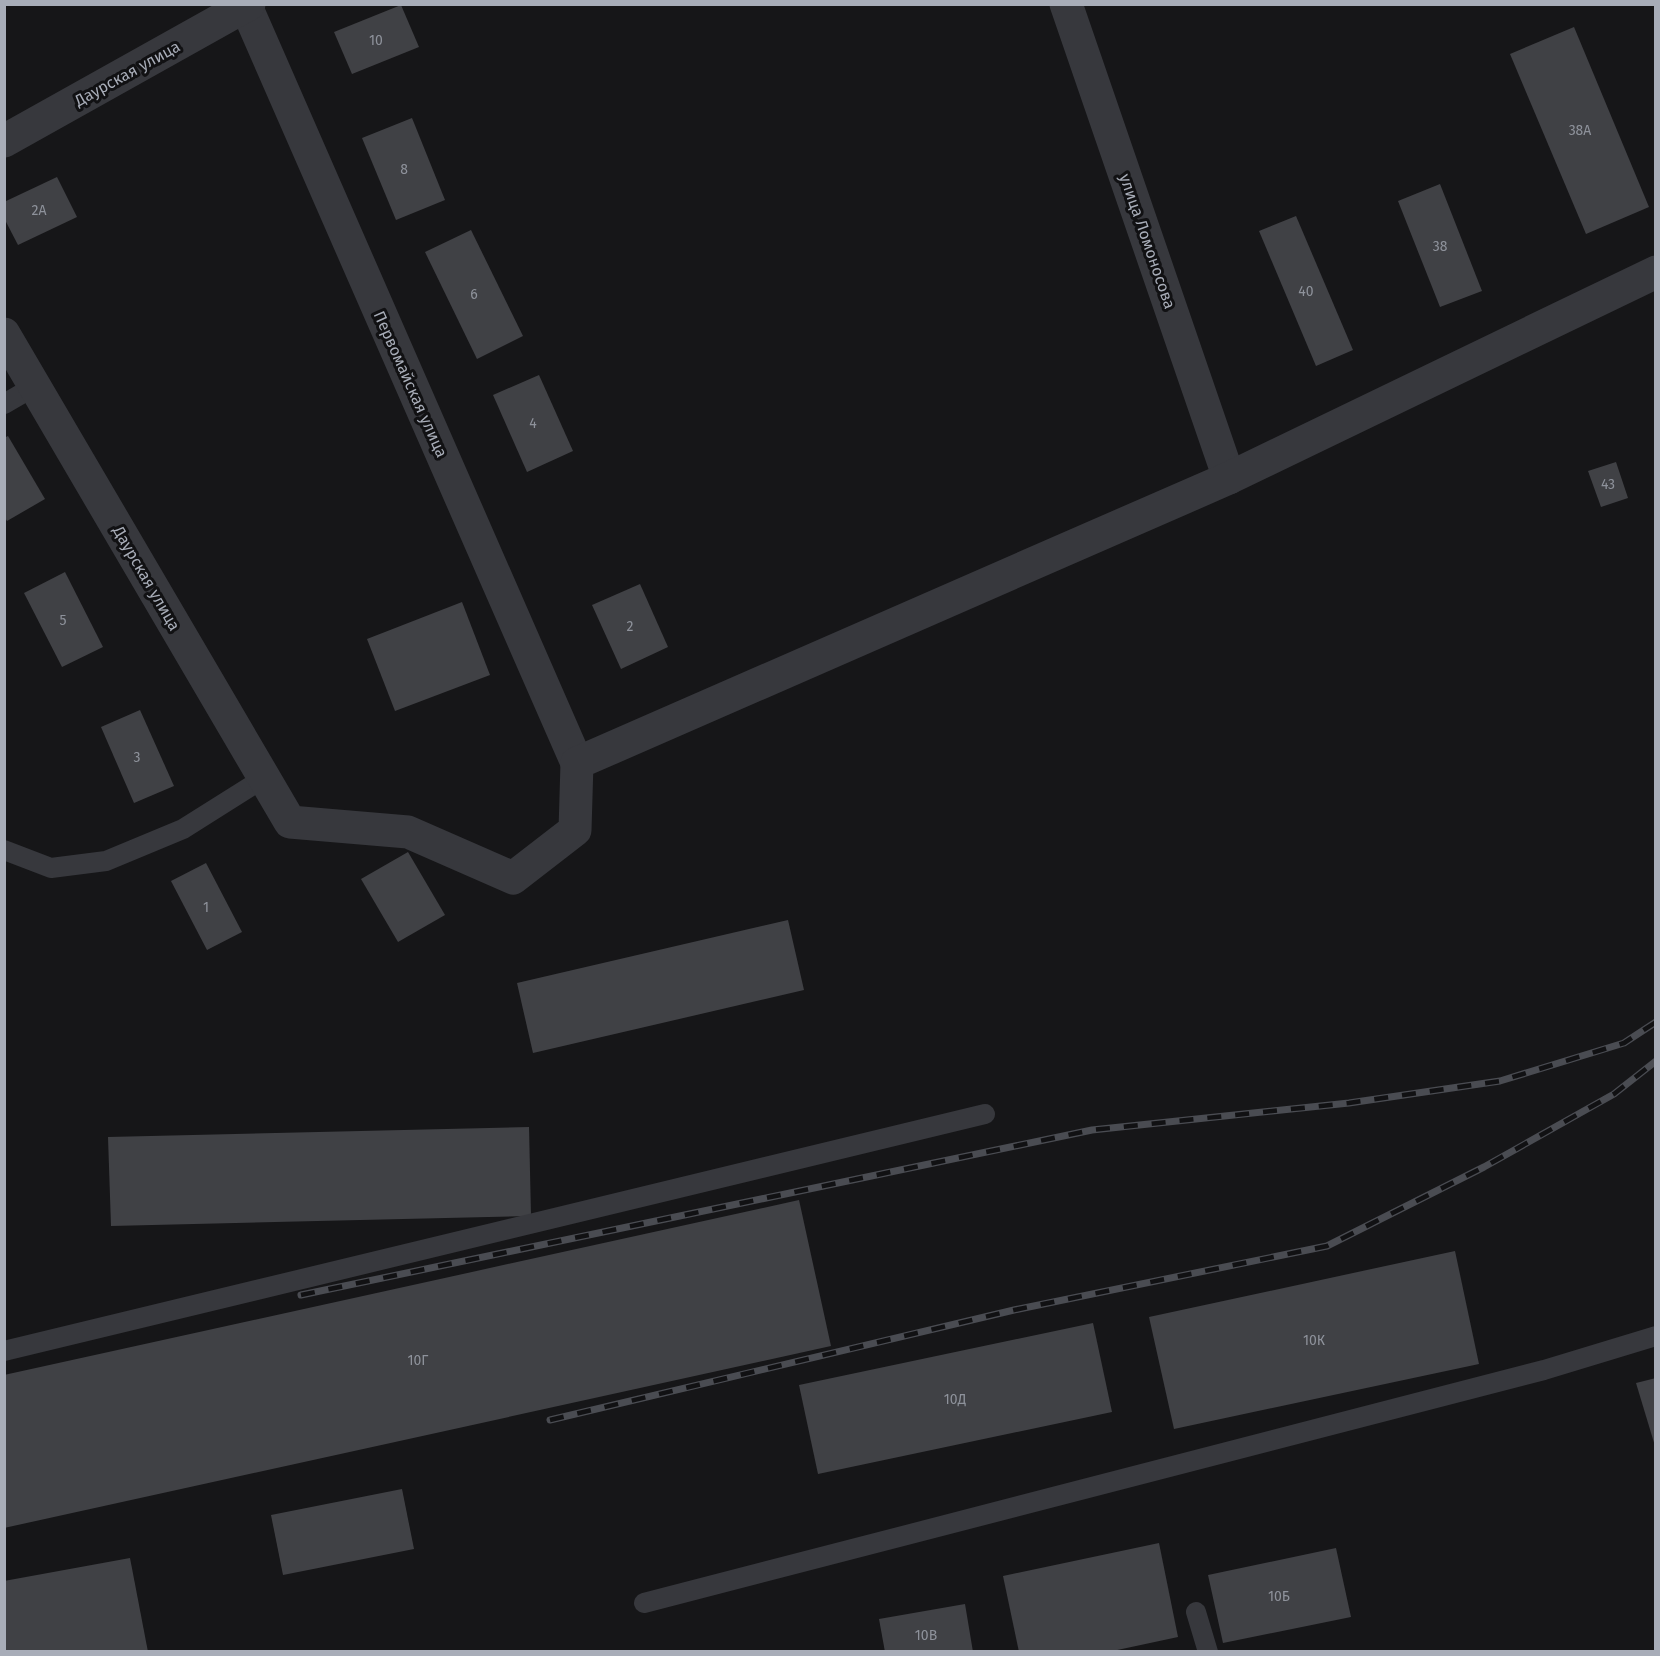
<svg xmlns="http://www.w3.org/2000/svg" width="1660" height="1656" viewBox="0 0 1660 1656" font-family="'Fira Sans',sans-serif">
	<rect width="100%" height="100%" fill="#161618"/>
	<g fill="#404145">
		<polygon points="401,5 419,47 352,74 334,32"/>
		<polygon points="1574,27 1649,207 1586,234 1510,54"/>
		<polygon points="412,118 445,200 396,220 362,138"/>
		<polygon points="57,177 77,217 18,245 4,218 4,202"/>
		<polygon points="1440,184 1482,291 1440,307 1398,201"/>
		<polygon points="1296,216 1353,350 1316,366 1259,231"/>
		<polygon points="471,230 523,336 477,359 425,252"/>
		<polygon points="539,375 573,451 527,472 493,395"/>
		<polygon points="8,436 45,499 7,521 4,516 4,438"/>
		<polygon points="1616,462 1628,498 1601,507 1588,471"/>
		<polygon points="65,572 103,647 62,667 24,593"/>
		<polygon points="640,584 668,647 621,669 592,605"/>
		<polygon points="462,602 490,675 395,711 367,639"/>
		<polygon points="140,710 174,786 134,803 101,727"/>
		<polygon points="408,852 445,915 398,942 361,879"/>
		<polygon points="206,863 242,932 207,950 171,881"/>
		<polygon points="788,920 804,990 533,1053 517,983"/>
		<polygon points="529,1127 531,1216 111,1226 108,1137"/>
		<polygon points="799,1200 831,1346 4,1528 4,1375"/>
		<polygon points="1455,1251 1479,1364 1174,1429 1149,1317"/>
		<polygon points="1093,1323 1112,1412 818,1474 799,1385"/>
		<polygon points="1656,1378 1656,1446 1655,1446 1636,1383"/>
		<polygon points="402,1489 414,1549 283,1575 271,1515"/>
		<polygon points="1159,1543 1178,1637 1108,1652 1019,1652 1003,1576"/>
		<polygon points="1336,1548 1351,1617 1223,1643 1208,1575"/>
		<polygon points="130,1558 148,1652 4,1652 4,1581"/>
		<polygon points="965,1604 973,1652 885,1652 879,1619"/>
	</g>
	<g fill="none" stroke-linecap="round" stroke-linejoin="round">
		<g stroke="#37383d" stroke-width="20">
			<polyline points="4,404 35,386"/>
			<polyline points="4,850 51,868 106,861 183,829 264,778"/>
			<polyline points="4,1351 985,1114"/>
			<polyline points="644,1603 1544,1370 1656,1336"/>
			<polyline points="1196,1612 1208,1652"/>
		</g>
		<g stroke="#37383d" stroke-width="33">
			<polyline points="245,4 577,763"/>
			<polyline points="1066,4 1229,478"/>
			<polyline points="4,141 249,4"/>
			<polyline points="4,334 290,822 408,832 513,878 575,830 577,763 1229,478 1656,272"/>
		</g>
		<g stroke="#4a4c52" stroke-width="7">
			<g id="rail">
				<polyline points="301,1295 1092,1130 1349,1103 1500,1081 1624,1043 1656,1022"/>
				<polyline points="550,1420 1014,1310 1327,1246 1484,1167 1614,1094 1656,1061"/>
			</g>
		</g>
		<use href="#rail" stroke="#111113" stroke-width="4.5" stroke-dasharray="14" stroke-linecap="butt"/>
	</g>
	<g text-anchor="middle" stroke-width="6" stroke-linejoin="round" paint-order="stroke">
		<g font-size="14" fill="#8e929b">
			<text x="376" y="45">10</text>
			<text x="1580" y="135">38А</text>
			<text x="404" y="174">8</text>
			<text x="39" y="215">2А</text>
			<text x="1440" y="251">38</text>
			<text x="1306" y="296">40</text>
			<text x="474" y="299">6</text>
			<text x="533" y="428">4</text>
			<text x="1608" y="489">43</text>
			<text x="63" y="625">5</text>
			<text x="630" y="631">2</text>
			<text x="137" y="762">3</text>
			<text x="206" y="912">1</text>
			<text x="1314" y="1345">10К</text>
			<text x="418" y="1365">10Г</text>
			<text x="955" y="1404">10Д</text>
			<text x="1279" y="1601">10Б</text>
			<text x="926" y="1640">10В</text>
		</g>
		<g font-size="16" fill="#a8adb8" stroke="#111113">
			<text transform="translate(127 73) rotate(-29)" y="6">Даурская улица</text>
			<text transform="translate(1148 241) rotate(71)" y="6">улица Ломоносова</text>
			<text transform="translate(411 384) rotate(66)" y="6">Первомайская улица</text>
			<text transform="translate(147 578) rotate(60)" y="6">Даурская улица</text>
		</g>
	</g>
	<rect width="1660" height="1656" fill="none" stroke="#a8adb8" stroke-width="12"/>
</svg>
